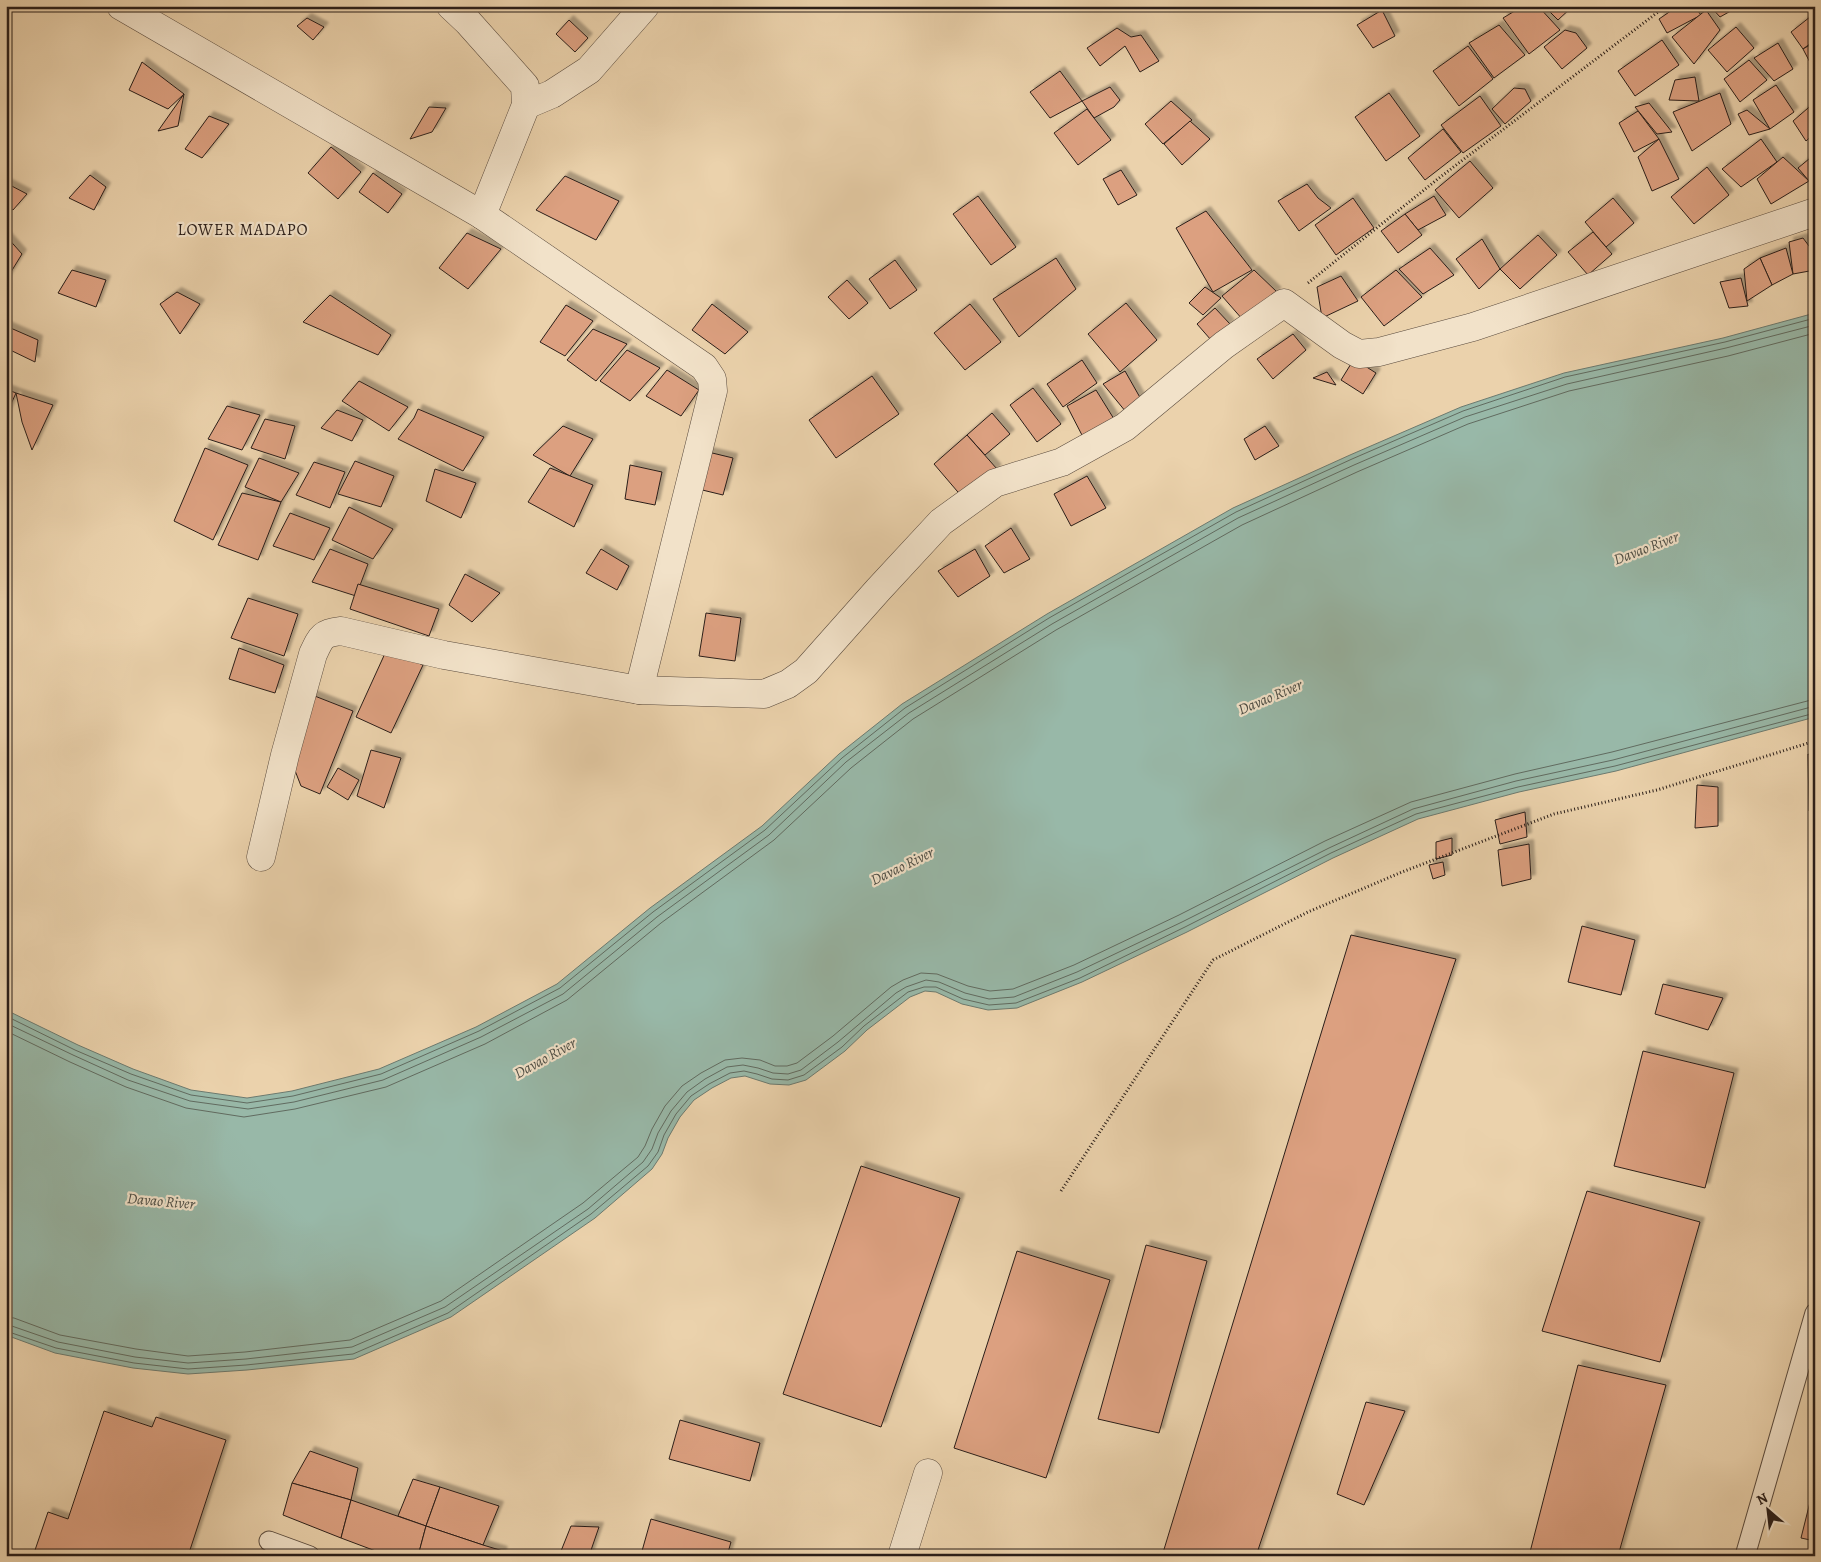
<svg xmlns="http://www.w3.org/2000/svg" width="1821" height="1562" viewBox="0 0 1821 1562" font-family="Alegreya,serif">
	<defs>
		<filter id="shadow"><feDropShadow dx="4.5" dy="-4.5" stdDeviation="1" flood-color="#0004"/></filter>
	</defs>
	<rect width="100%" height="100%" fill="#ebd2ac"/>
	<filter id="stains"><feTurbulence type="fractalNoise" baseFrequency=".004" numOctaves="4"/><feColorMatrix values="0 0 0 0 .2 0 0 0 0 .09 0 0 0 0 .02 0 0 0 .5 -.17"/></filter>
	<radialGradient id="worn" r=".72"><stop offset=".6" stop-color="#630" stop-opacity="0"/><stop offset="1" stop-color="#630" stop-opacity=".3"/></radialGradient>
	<polygon fill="#98b8a8" stroke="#6c7a6f" points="1815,313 1815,717 1616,771 1519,792 1418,819 1333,858 1187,932 1082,982 1017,1008 988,1010 962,1004 936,992 925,991 910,997 867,1030 845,1051 806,1080 789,1085 770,1084 745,1076 731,1078 712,1088 694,1100 680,1117 668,1138 662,1154 652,1169 595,1218 451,1317 354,1359 247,1370 188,1374 133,1368 55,1353 6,1335 6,1010 78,1045 133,1069 191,1090 247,1098 292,1091 379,1069 476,1027 557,984 650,908 762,826 839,754 902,704 1047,614 1233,508 1350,455 1461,407 1564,373 1723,338"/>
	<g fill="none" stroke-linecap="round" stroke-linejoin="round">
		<g stroke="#616b60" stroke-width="1">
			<polyline points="6,1016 75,1050 131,1074 191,1095 247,1103 293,1096 381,1074 479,1031 560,988 653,912 765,830 842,758 905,708 1049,618 1236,512 1352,459 1463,411 1565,377 1725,342 1815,318"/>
			<polyline points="6,1023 73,1055 128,1080 190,1101 248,1109 294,1102 383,1080 481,1037 563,994 657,917 769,835 846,762 909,713 1052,624 1238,518 1354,465 1465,417 1567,384 1726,348 1815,325"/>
			<polyline points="6,1031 70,1062 126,1087 186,1108 244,1117 295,1109 386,1087 485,1044 567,1000 661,923 774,840 851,768 913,719 1056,630 1242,525 1357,472 1468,424 1569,391 1728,356 1815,333"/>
			<polyline points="6,1317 14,1318 60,1335 136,1349 188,1356 245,1352 350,1340 441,1301 583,1203 638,1157 645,1146 652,1129 665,1106 682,1086 701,1073 725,1060 742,1058 760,1060 775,1066 787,1066 797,1063 833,1036 891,987 903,980 921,973 937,974 968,986 990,991 1013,989 1074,965 1179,915 1325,841 1411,802 1515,774 1612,752 1815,699"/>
			<polyline points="6,1324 58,1342 135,1357 188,1363 246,1359 352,1347 445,1307 588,1209 643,1162 652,1149 658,1133 671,1111 687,1092 705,1079 727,1067 743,1065 758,1068 773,1073 788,1074 801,1070 838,1042 896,993 906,987 926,980 939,982 965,993 989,999 1014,997 1077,972 1182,922 1329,848 1413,809 1516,781 1613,760 1815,706"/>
			<polyline points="6,1331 56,1348 134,1363 188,1369 246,1365 353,1354 448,1313 591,1214 648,1166 658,1152 664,1135 676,1114 691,1096 709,1084 730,1073 744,1071 757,1074 772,1079 788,1080 804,1075 842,1047 864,1026 908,992 924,987 936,987 963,999 989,1005 1016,1003 1080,978 1185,927 1331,853 1416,814 1518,787 1615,766 1815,713"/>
		</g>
	</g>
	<g fill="#dca080" stroke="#2a1e19" filter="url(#shadow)">
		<polygon points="1523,6 1538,6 1560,30 1529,54 1503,18"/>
		<polygon points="1544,6 1573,6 1558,20"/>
		<polygon points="1678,6 1694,6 1701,15 1667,33 1659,19"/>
		<polygon points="1710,6 1736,6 1736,8 1720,17"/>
		<polygon points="1382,10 1395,36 1373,48 1357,25"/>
		<polygon points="1706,10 1720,30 1694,64 1672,37"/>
		<polygon points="1815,13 1815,40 1803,49 1791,32"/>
		<polygon points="307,18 324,27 313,40 297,26"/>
		<polygon points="569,20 588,38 575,52 556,34"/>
		<polygon points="1499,25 1525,55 1494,78 1469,43"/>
		<polygon points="1736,27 1754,48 1727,72 1708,50"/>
		<polygon points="1117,28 1131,37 1141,35 1159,61 1140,72 1125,46 1100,66 1087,48"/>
		<polygon points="1565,30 1576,33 1587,48 1562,69 1544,47"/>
		<polygon points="1662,40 1679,65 1635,96 1618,71"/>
		<polygon points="1815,42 1815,72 1803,49"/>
		<polygon points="1778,43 1793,69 1774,81 1754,58"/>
		<polygon points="1468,46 1493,79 1459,106 1433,71"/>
		<polygon points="1749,60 1767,80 1740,102 1724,79"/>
		<polygon points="142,62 184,94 168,109 129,90"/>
		<polygon points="1060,71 1082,101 1050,118 1030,92"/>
		<polygon points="1695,77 1699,101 1669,100 1675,80"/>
		<polygon points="1776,85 1794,112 1770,129 1753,100"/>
		<polygon points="1110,87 1120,100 1114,107 1094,118 1082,101"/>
		<polygon points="1514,88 1525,89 1531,101 1505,124 1492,109"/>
		<polygon points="1389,93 1420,136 1386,161 1355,117"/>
		<polygon points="1720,93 1731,124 1692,151 1673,112"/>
		<polygon points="184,94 178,126 158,131"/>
		<polygon points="1480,96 1501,126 1463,153 1441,125"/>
		<polygon points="1171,101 1192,120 1163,144 1145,124"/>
		<polygon points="1815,102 1815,133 1806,141 1793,121"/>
		<polygon points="1649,103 1672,132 1657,134 1635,107"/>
		<polygon points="429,107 446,108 432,132 410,139"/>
		<polygon points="1087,109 1111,140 1078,165 1054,133"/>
		<polygon points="1747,110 1770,129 1749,135 1738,114"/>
		<polygon points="1638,111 1659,139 1634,152 1619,123"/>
		<polygon points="209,116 229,124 202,158 185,149"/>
		<polygon points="1190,121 1210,139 1182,165 1164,144"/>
		<polygon points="1443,129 1461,152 1425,180 1408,158"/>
		<polygon points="1659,139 1679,179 1652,191 1638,157"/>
		<polygon points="1761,139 1777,162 1741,187 1722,169"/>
		<polygon points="331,147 361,172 338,199 308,173"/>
		<polygon points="1815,154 1815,188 1798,168"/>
		<polygon points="1783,157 1809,181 1771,204 1757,179"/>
		<polygon points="1470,161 1493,188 1459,218 1435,190"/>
		<polygon points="1707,167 1729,195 1694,224 1671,197"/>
		<polygon points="1121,170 1137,195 1118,205 1103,179"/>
		<polygon points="373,173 402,194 388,213 359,192"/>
		<polygon points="90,175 106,187 94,210 69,198"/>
		<polygon points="565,176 619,201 596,240 536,210"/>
		<polygon points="6,183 27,194 13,210 6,206"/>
		<polygon points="1307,184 1318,198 1331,208 1299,231 1278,201"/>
		<polygon points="978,196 1016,247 991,265 953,214"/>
		<polygon points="1434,196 1446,215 1418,230 1405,214"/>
		<polygon points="1353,198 1374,228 1336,255 1315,225"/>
		<polygon points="1613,198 1634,223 1606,247 1585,222"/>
		<polygon points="1206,211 1252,270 1213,292 1176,228"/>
		<polygon points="1405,214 1422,235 1398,253 1381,231"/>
		<polygon points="1593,232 1612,254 1588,275 1568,252"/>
		<polygon points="467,233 501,249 468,289 439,268"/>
		<polygon points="1538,235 1557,255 1520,289 1500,269"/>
		<polygon points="6,236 22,254 6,280"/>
		<polygon points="1803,238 1815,254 1815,270 1793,274 1789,242"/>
		<polygon points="1482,239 1500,269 1479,289 1456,259"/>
		<polygon points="1430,248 1454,275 1423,294 1399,269"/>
		<polygon points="1786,248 1793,274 1772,285 1760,258"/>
		<polygon points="1056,258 1076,289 1019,337 993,299"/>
		<polygon points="1760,258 1772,285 1747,301 1744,269"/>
		<polygon points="895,260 917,290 890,309 869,279"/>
		<polygon points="72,270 106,280 96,307 58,293"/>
		<polygon points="1254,270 1277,292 1243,320 1222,296"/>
		<polygon points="1396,270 1422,297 1384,326 1361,297"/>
		<polygon points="1341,276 1358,301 1322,318 1317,287"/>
		<polygon points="1741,278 1748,306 1729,308 1720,282"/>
		<polygon points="847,280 868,303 849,319 828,297"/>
		<polygon points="1205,287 1221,298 1203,315 1189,303"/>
		<polygon points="177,292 200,304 180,334 160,304"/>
		<polygon points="330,295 391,335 378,355 303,322"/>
		<polygon points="1126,303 1157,340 1120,372 1088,334"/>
		<polygon points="712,304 748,332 725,354 692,330"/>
		<polygon points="970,304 1001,342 965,370 934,333"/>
		<polygon points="566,305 593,321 565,356 540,342"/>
		<polygon points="1215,308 1230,324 1211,340 1197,324"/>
		<polygon points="6,326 38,340 35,362 6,348"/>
		<polygon points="593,329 627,344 596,381 567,360"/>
		<polygon points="1293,334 1306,350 1273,379 1257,359"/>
		<polygon points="627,350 660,368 630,401 600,381"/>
		<polygon points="1354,359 1376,373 1363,394 1341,380"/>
		<polygon points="1082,360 1097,383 1063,407 1047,384"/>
		<polygon points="667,370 699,390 681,416 646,396"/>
		<polygon points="1125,371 1142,401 1126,412 1103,384"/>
		<polygon points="1327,372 1336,385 1313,378"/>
		<polygon points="872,376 899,414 836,458 809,420"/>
		<polygon points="359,381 408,407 389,431 342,401"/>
		<polygon points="1033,388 1061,424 1037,442 1010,405"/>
		<polygon points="6,389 16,393 6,415"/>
		<polygon points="1096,390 1114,419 1084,439 1067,406"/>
		<polygon points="16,393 53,405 32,450 22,422"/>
		<polygon points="227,406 260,415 242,450 208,439"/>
		<polygon points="418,409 484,437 463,471 398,439 414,418"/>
		<polygon points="337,410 363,420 352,441 321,428"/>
		<polygon points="992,413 1010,434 985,455 967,435"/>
		<polygon points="265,419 295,426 285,459 251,448"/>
		<polygon points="563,426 593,439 570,476 533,455"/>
		<polygon points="1265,426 1279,446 1255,460 1244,439"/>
		<polygon points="967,435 997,469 963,498 934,464"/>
		<polygon points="205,448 248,465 213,540 174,521"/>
		<polygon points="704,451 733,458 723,495 694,488"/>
		<polygon points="259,458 299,473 281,502 245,487"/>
		<polygon points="355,461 394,476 381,507 338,494"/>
		<polygon points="314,462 345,472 330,508 296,495"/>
		<polygon points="630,465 662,472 655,505 625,499"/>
		<polygon points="550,468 593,485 574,527 528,502"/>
		<polygon points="435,469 476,483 461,518 426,501"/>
		<polygon points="1087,476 1106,508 1071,526 1054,494"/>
		<polygon points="242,493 281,502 258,560 218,545"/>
		<polygon points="349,507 393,529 373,559 332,540"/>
		<polygon points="290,513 330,528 314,560 273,546"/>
		<polygon points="1011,528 1030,559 1004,573 985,546"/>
		<polygon points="330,549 368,564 356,596 312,582"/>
		<polygon points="601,549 629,566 617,590 586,573"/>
		<polygon points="975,549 990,576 958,597 938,571"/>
		<polygon points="465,574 500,593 472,622 449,605"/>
		<polygon points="358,584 439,609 429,636 350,609"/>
		<polygon points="248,598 298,614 284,656 231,638"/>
		<polygon points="706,613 741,618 735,661 699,656"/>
		<polygon points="239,648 284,665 275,693 229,679"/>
		<polygon points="387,649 423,665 391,733 356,717"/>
		<polygon points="307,693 353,711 320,794 301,786 287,750"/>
		<polygon points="371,750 401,758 384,808 357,796"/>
		<polygon points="1808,754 1815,757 1815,806 1809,811"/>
		<polygon points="338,768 359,780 348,800 327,787"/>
		<polygon points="1697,785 1718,787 1718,826 1695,828"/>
		<polygon points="1525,812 1527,837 1500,844 1495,820"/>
		<polygon points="1452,838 1452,855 1436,859 1436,842"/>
		<polygon points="1529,844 1531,879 1502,886 1498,850"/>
		<polygon points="1443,862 1445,875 1433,879 1429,865"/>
		<polygon points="1582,926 1635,940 1621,995 1568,982"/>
		<polygon points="1351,935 1456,959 1256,1556 1162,1556"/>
		<polygon points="1663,984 1723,998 1708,1030 1655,1014"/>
		<polygon points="1643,1051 1734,1073 1705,1188 1614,1166"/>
		<polygon points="861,1166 960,1198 881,1427 783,1394"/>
		<polygon points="1587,1191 1700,1222 1660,1362 1542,1331"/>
		<polygon points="1146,1245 1207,1261 1159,1433 1098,1419"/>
		<polygon points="1017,1251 1110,1280 1046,1478 954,1448"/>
		<polygon points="1578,1365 1666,1385 1618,1556 1529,1556"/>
		<polygon points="1366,1402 1405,1411 1364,1505 1337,1494"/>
		<polygon points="104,1411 152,1427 156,1417 226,1440 188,1556 33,1556 48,1512 68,1519"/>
		<polygon points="680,1420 760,1443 750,1481 669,1459"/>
		<polygon points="310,1451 358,1468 351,1500 292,1483"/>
		<polygon points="413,1479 440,1487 426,1526 398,1516"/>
		<polygon points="1815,1482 1815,1541 1801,1538"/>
		<polygon points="292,1483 351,1500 341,1538 283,1515"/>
		<polygon points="440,1487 499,1506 483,1545 426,1526"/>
		<polygon points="351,1500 426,1526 418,1556 389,1556 341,1538"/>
		<polygon points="651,1519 731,1542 727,1556 659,1556 642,1551"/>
		<polygon points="426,1526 483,1545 503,1551 501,1556 418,1556"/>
		<polygon points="571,1526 599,1527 589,1556 559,1556"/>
	</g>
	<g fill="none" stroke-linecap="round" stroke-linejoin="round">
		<g stroke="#5a4b3e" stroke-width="21">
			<g id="service">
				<polyline points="269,1541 310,1556"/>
				<polyline points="1745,1556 1815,1313"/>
			</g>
		</g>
		<g stroke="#5a4b3e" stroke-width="29">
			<g id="minor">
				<polyline points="121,6 482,215 704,367 712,379 713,391 639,690"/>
				<polyline points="451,6 468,22 525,86 526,105 482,215"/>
				<polyline points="526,105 552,94 589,70 645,6"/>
				<path d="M261 857 285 755 313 654C321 637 322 633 341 631L444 655 639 690 764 694 788 684 806 671 878 590 941 522 995 483 1062 462 1125 427 1224 345 1284 303 1342 345 1359 354 1379 352 1473 327 1815 212"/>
				<polyline points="902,1556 928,1473"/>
			</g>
		</g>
		<g stroke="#2a1e19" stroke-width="3" stroke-dasharray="1 2.5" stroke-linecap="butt">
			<polyline points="1308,283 1439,178 1666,6"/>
			<polyline points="1061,1191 1213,960 1308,912 1402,872 1554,814 1657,790 1815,741"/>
		</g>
		<use href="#service" stroke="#f2e2c9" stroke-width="19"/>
		<use href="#minor" stroke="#f2e2c9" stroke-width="28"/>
	</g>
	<g text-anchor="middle" stroke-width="4.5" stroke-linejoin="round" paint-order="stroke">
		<g font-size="15" font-style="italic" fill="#4b4c44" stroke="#f2e2c9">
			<text transform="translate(1646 548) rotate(-21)" y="5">Davao River</text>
			<text transform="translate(1270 697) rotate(-23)" y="5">Davao River</text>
			<text transform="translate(902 866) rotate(-26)" y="5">Davao River</text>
			<text transform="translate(545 1058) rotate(-29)" y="5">Davao River</text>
			<text transform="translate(161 1201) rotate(5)" y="5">Davao River</text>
		</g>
		<g font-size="16" letter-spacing="1" fill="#2a1e19" stroke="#f2e2c9">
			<text x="243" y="235">LOWER MADAPO</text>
		</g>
	</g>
	<rect width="1821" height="1562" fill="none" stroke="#ebd2ac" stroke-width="25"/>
	<rect x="8" y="8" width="1806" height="1547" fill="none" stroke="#2a1e19" stroke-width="2.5"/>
	<rect x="12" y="12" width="1796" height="1537" fill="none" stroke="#2a1e19"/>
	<g transform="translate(1768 1510) rotate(332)" stroke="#f2e2c9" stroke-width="4" paint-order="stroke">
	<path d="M0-4L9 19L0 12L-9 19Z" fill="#2a1e19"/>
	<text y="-8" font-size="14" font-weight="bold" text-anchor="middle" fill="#2a1e19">N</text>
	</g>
	<rect width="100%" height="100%" filter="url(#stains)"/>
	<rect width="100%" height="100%" fill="url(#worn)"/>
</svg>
